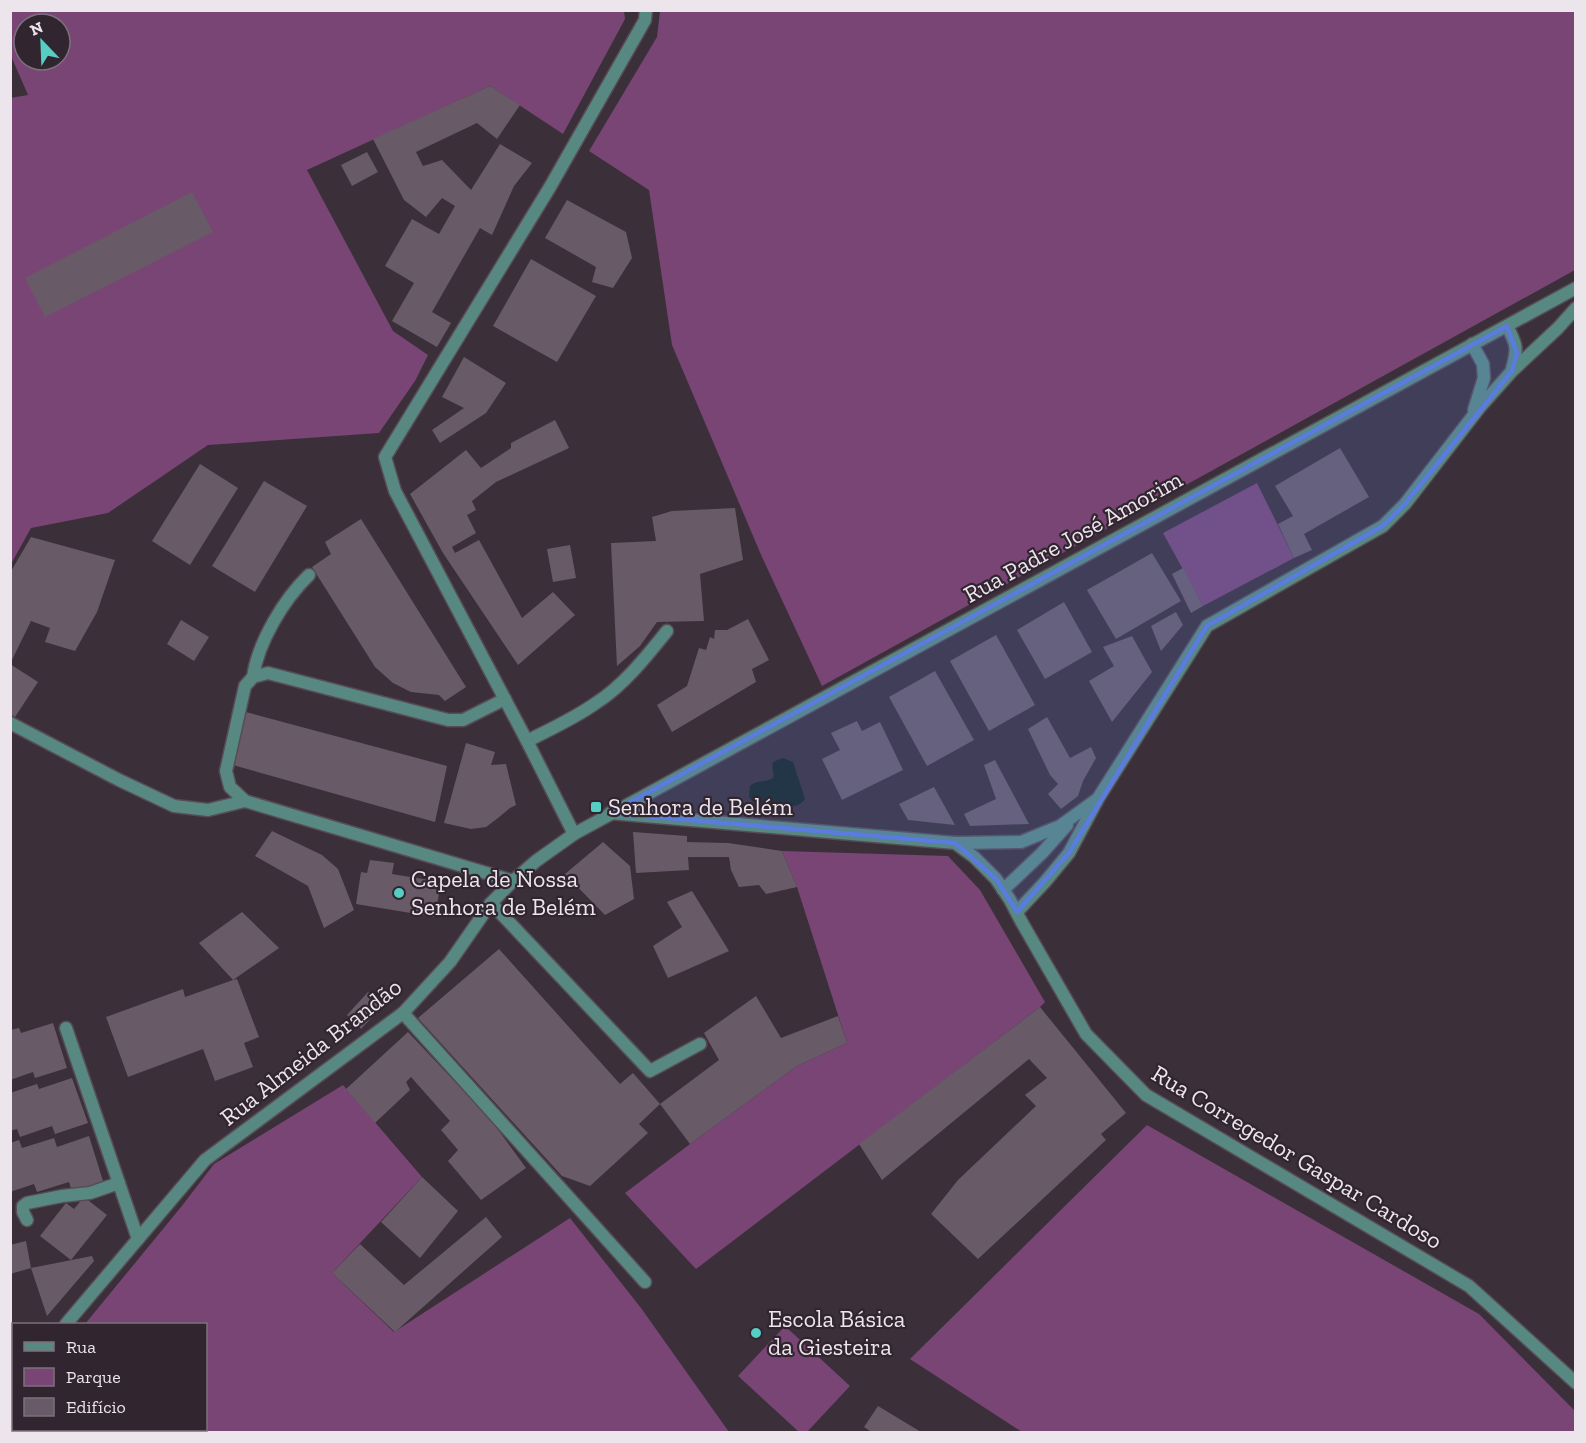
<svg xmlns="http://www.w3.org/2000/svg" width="1586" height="1443" viewBox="0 0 1586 1443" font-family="'Zilla Slab',serif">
	<rect width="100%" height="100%" fill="#3b2f3a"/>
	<g fill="#784575" fill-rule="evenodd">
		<path d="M11 11H624L625 19 563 134 490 86 307 170 393 331 428 355 415 381 379 433 208 445 108 513 31 528 11 564 10 98 28 95 11 56ZM24 24H60V60H24Z"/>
		<polygon points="660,11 1575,11 1575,270 822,686 762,557 672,345 649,190 589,151 657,37"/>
		<polygon points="1257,483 1294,558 1203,606 1163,533"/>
		<polygon points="782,851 948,856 980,890 1045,1002 1040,1007 696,1269 625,1193 690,1144 797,1066 847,1043 797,887"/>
		<polygon points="343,1085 422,1177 332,1273 394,1332 570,1218 641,1308 729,1432 193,1432 190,1430 206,1430 206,1324 85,1324 181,1207 214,1164"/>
		<polygon points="1147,1125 1479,1314 1575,1411 1575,1432 1022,1432 910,1359"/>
		<polygon points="785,1326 850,1386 807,1432 799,1432 738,1376"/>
		<polygon points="21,1430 68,1430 72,1432 21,1432"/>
	</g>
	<path fill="#142524" d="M783 758 793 762 805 799 800 804 795 806 754 803 749 797 750 786C756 780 765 783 773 778 775 773 771 768 773 762Z"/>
	<g fill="#685b67">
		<polygon points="490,86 520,105 497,139 477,123 416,152 423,166 442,160 471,190 500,144 532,163 514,186 492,235 480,228 432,312 451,323 437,347 392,321 414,283 385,266 412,219 439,234 455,206 442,198 426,217 404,200 373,139"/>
		<polygon points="367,152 378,172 352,186 341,165"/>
		<polygon points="192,192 213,232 45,317 25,278"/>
		<polygon points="567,200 626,232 632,258 613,288 592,282 596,267 545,238"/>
		<polygon points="531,259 596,296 557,362 493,326"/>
		<polygon points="464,357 506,383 486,413 440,443 432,430 464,408 442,397"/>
		<polygon points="555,420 569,448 496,482 472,501 476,510 467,515 476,533 452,547 455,553 479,540 522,618 553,592 575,615 518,665 443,553 410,494 466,450 481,468 511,448 511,443"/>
		<polygon points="1340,448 1369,497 1304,534 1312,550 1294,558 1278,524 1293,516 1275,486"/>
		<polygon points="200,464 238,488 190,565 152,541"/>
		<polygon points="264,481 307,506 255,592 212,566"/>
		<polygon points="735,508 743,560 700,574 704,621 657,622 640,646 617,666 611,543 656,541 652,517 672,511"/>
		<polygon points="361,519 466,687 445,701 439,695 411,692 393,683 375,667 312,567 331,554 325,542"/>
		<polygon points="31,537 115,560 97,612 75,651 45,642 50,628 31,621 10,664 10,573"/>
		<polygon points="570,545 576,578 553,582 547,549"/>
		<polygon points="1152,553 1181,601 1116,639 1087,590"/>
		<polygon points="1183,568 1203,606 1191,613 1172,574"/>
		<polygon points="1064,602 1092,652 1045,679 1017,630"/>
		<polygon points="1176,612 1183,625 1161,651 1151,626"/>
		<polygon points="748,619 769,660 752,669 756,682 672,732 657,705 687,686 699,648 706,650 710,637 714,639 715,630 727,630"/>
		<polygon points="181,620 209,637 194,661 167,644"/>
		<polygon points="996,635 1035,705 989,731 950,661"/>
		<polygon points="1132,636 1152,672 1112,722 1089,681 1114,666 1103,647"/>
		<polygon points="10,664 38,682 15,717 10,714"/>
		<polygon points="935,671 974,740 927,766 889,697"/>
		<polygon points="246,712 447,766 435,822 233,765"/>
		<polygon points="1047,717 1070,758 1091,747 1096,758 1083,781 1078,796 1061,809 1048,794 1058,784 1050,775 1028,729"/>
		<polygon points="857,721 862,731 880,722 903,770 842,800 822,759 840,750 831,733"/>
		<polygon points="466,743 495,752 491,765 506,764 516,805 510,808 498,818 486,827 471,829 444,823"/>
		<polygon points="995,760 1029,824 970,826 964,814 996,799 984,765"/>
		<polygon points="934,787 955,825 908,820 899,804"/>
		<polygon points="272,831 322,855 338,869 354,910 324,928 308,886 255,856"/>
		<polygon points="633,832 687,836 687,842 728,843 782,851 797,887 766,894 759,885 739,887 731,870 729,857 688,857 689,870 636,873"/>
		<polygon points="603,842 630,866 634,899 605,915 565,874"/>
		<polygon points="370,860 394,863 392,874 441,882 435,917 356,904 361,872 367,873"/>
		<polygon points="692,891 729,951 668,978 653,946 682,927 667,902"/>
		<polygon points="242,912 279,948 233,980 237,979 259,1037 244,1043 253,1067 215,1081 203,1049 128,1077 106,1017 183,989 185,997 233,980 199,943"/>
		<polygon points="499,949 620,1084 633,1073 660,1104 719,1060 704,1033 756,996 781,1038 838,1016 847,1043 797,1066 690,1144 660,1104 639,1124 648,1133 590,1186 562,1176 418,1018"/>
		<polygon points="368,992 383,1005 361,1029 347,1015"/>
		<polygon points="1040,1007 1126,1113 1101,1134 1106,1140 978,1259 931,1214 958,1180 1036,1106 1025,1095 1047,1078 1029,1059 882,1180 859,1144"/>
		<polygon points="53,1023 67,1068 35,1078 33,1072 10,1080 10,1030 19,1028 21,1033"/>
		<polygon points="408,1032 491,1120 526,1168 481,1200 448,1161 458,1150 441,1130 450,1121 411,1077 406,1082 410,1090 375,1123 346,1089"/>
		<polygon points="72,1078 88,1123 55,1134 52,1126 20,1137 17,1129 10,1131 10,1093 37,1084 39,1089"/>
		<polygon points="89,1136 103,1181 72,1192 69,1182 37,1192 34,1184 10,1192 10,1143 19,1140 22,1148 54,1138 57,1147"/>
		<polygon points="422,1177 458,1211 420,1258 381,1222"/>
		<polygon points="84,1197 107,1215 71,1260 40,1236 66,1203 74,1209"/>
		<polygon points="486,1217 502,1237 395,1332 332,1273 360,1244 404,1285"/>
		<polygon points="26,1241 31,1268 10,1274 10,1245"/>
		<polygon points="92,1256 94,1261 47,1316 31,1268"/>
		<polygon points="878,1406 921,1432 869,1432 870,1431 864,1427"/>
		<polygon points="77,1430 111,1430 108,1432 80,1432"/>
		<polygon points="156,1430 173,1430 176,1432 154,1432"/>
	</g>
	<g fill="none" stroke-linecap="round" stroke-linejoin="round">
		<g stroke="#574c56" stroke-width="15">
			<g id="service">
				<path d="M253 677C258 642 284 599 309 575"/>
				<polyline points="505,699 463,720 448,720 268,673 253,677 245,686 226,771 230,787 245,801 513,881"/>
			</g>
		</g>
		<g stroke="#574c56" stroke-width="15">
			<g id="minor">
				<path d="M1507 326C1517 345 1518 348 1512 369"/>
				<polyline points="1472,344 1483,364 1484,378 1474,410"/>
				<polyline points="10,723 119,780 174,806 208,810 245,801"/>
				<path d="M527 741C551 729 575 718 596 703 624 685 646 657 667 631"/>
				<polyline points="610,813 955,843 974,857 996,879 1010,900 1021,921 1086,1034 1146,1095 1469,1286 1576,1383"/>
				<polyline points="574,834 527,741 395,491 385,457 550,187 645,20 646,10"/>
				<polyline points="955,843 1021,842 1060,826 1096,800"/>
				<polyline points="1003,890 1042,853 1067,825"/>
				<polyline points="491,903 650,1071 700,1044"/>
				<polyline points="1017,912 1045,882 1069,853 1099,797 1207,626 1383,526 1405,504 1480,407 1512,371 1558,328 1576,308"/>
				<polyline points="403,1013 645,1282"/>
				<polyline points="66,1028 138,1239"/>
				<polyline points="27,1220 23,1212 23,1206 27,1203 62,1196 90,1193 119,1183"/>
			</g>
		</g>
		<g stroke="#574c56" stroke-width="15">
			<g id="tertiary">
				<polyline points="66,1324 205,1160 403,1013 450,962 491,903 513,881 536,861 574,834 1576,288"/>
				<polyline points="10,1389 14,1386"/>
			</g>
		</g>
		<use href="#service" stroke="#578882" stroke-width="12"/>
		<use href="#minor" stroke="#578882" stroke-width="12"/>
		<use href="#tertiary" stroke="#578882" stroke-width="12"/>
	</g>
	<path fill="#5b7bde" fill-opacity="0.2" stroke="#5b7bde" stroke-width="4.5" stroke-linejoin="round" d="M1507 326 1517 353 1512 371 1405 504 1383 526 1207 626 1069 853 1017 912 996 879 955 843 610 813Z"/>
	<g fill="#56cec3" stroke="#312530" stroke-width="2">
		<rect x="590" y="801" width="12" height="12" rx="3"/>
		<circle cx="399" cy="893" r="6"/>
		<circle cx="756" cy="1333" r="6"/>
	</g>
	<g text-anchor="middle" stroke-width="4.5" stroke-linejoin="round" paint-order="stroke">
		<g font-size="24" fill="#ece5eb" stroke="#312530">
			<text transform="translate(1073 537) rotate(-29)" y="8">Rua Padre José Amorim</text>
			<text transform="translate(311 1052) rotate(-38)" y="8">Rua Almeida Brandão</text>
			<text transform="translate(1297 1157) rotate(31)" y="8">Rua Corregedor Gaspar Cardoso</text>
		</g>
		<g font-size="24" fill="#ece5eb" stroke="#312530" text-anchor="start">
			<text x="608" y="815">Senhora de Belém</text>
			<text x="411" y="887">Capela de Nossa<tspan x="411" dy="28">Senhora de Belém</tspan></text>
			<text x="768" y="1327">Escola Básica<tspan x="768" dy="28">da Giesteira</tspan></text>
		</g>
	</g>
	<rect width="1586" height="1443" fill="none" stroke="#ece5eb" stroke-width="24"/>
	<rect x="12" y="1323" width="195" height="108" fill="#312530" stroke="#7c727b" stroke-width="1.5"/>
	<rect x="24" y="1342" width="30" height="9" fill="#578882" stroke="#7c727b" stroke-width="1.5"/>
	<text x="66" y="1353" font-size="18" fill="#ece5eb">Rua</text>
	<rect x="24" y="1368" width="30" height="18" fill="#784575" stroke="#7c727b" stroke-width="1.5"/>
	<text x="66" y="1383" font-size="18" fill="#ece5eb">Parque</text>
	<rect x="24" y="1398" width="30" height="18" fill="#685b67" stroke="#7c727b" stroke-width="1.5"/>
	<text x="66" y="1413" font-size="18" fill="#ece5eb">Edifício</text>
	<g transform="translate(42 42) rotate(337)"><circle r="28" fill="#312530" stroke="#7c727b" stroke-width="1.5"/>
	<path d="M0-4.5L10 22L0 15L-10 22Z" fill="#56cec3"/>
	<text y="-9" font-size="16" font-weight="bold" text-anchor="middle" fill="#ece5eb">N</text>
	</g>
</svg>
